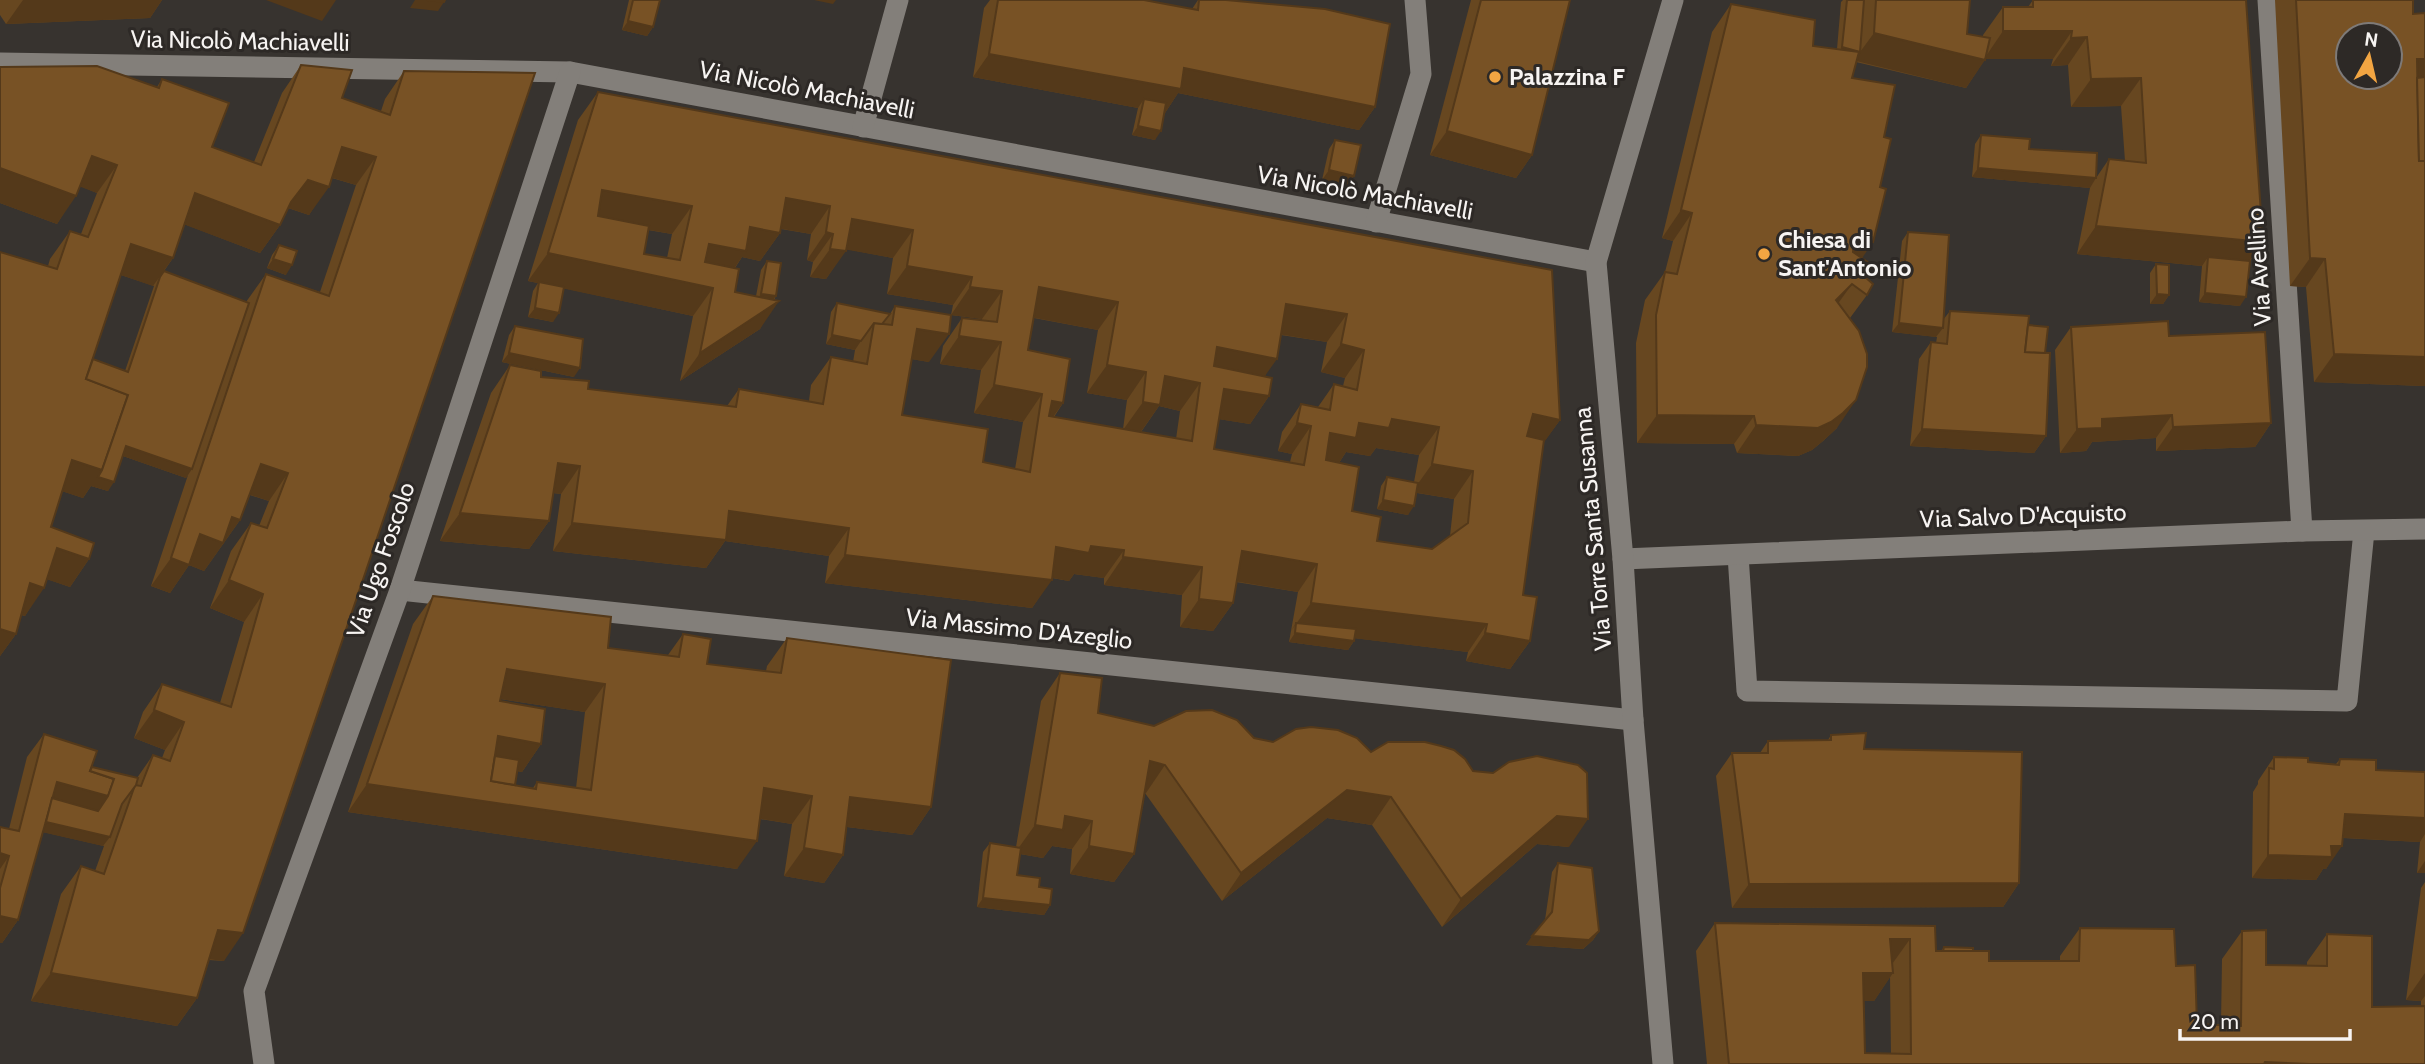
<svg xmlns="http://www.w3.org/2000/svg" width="2425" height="1064" viewBox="0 0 2425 1064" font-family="Cabin,sans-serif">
	<rect width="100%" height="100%" fill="#37332f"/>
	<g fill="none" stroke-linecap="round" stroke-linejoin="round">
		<polyline stroke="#837f7a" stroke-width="21" points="1738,555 1747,691 2347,701 2364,531"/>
		<g stroke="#837f7a" stroke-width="21">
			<polyline points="2268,0 2302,531"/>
			<polyline points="0,63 570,72 1596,262"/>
			<polyline points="863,127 898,0"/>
			<polyline points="1376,222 1421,74 1415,0"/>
			<polyline points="1623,559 2302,531 2425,529"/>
			<polyline points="400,590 1633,720"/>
			<polyline points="264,1064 254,991 400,590 570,72"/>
		</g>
		<polyline stroke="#837f7a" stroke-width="21" points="1663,1064 1633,720 1623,559 1596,262 1673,0"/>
	</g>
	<g fill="#674720" fill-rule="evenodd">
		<polygon points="0,0 162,0 150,18 6,24 0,15"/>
		<polygon points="629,0 660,0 653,27 647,36 622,30"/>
		<polygon points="990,0 1144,0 1192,9 1198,0 1226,0 1375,107 1359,130 1178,93 1165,113 1155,140 1132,135 1138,108 973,77 984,8"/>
		<polygon points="1471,0 1570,0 1532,155 1516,178 1430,155"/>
		<polygon points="1843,0 1970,0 1967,34 1983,37 1983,35 2003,7 2028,7 2033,0 2246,0 2263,242 2250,261 2240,306 2199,302 2202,266 2077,254 2090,188 1972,177 1975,144 1981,135 2029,149 2096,178 2109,159 2125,161 2121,106 2071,107 2068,65 2051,66 2053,59 1985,59 1966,88 1856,62 1852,78 1884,137 1862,258 1867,295 1850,318 1837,428 1823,441 1812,450 1798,456 1737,453 1734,444 1637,443 1636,343 1645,300 1665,272 1673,241 1662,238 1712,32 1731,4 1813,46 1837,49 1841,2"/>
		<polygon points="2275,0 2413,0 2413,14 2425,13 2425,386 2314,382 2306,287 2290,286"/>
		<path d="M301 65 342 98 381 111 385 99 404 71 224 961 209 960 197 998 177 1026 31 1001 61 894 81 866 95 871 104 846 43 832 18 920 2 943H0V827L9 829 27 757 44 734 92 767 137 778 153 755 162 758 165 750 134 738 143 712 162 684 220 703 244 622 210 608 231 551 251 523 259 526 269 501 250 495 240 520 204 571 189 565 170 593 151 586 188 475 186 478 123 456 108 491 91 486 83 498 62 491 51 527 89 559 70 587 47 579 25 616 21 615 16 634 0 656V252L48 266 50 259 70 231 81 234 97 193 80 186 57 224 0 203V67L157 87 162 79 212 147 254 162 282 93ZM332 178 356 185 320 292 266 274 246 302 164 271 173 258 184 224 260 253 280 225 288 208 309 215ZM121 275 154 286 125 371 93 359Z"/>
		<path d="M598 92 1552 270 1560 420 1543 443 1523 595 1530 641 1510 669 1466 661 1468 652 1354 638V641L1348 650 1289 642 1298 592 1236 582 1233 603 1213 631 1180 627 1182 595 1104 585V578L1074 574 1069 581 1052 578 1032 608 825 583 829 556 725 541 706 568 553 551 561 494 553 493 549 521 529 549 440 541 491 393 510 365 541 377 588 389 727 406 739 389 809 401 811 385 831 357 853 362 855 350 826 344 831 312 837 303 890 314 895 306 929 362 912 359 902 415 983 462 1015 469 1023 422 974 413 981 370 940 364 943 346 962 318 982 320V319L951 315 953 305 887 294 893 258 846 249 826 279 810 277 813 262 807 260 811 234 781 229 780 233 760 261 742 257 735 268V292L756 296 761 270 767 261 776 296 760 329 680 381 693 316 563 288 553 322 528 317 533 291 538 283 528 281 578 120ZM648 230 672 234 667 258 644 254ZM1034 318 1098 330 1087 393 1127 400 1123 429 1054 417 1063 403 1028 350ZM1281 335 1327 342 1321 372 1345 378 1343 386 1334 384 1318 407 1301 404 1282 432 1278 451 1292 454 1290 462 1214 449 1219 419 1250 424 1269 396 1265 376ZM1159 406 1180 411 1176 439 1141 432ZM1376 448 1419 455 1414 482 1387 477 1381 486 1377 509 1408 515 1417 493 1454 499 1450 536 1432 549 1377 541 1352 511 1339 463 1346 452 1370 456Z"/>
		<polygon points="1335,140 1354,176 1348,185 1322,180 1329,149"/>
		<polygon points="1908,232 1943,320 1950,311 2028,325 2045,353 2046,436 2034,453 1910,446 1919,359 1931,342 1936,343 1937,337 1892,332 1902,241"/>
		<polygon points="279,245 286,275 267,268 272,255"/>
		<polygon points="2156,264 2169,295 2163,304 2150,304 2150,273"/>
		<polygon points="515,326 574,377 502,362 509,335"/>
		<polygon points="2071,327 2169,336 2271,423 2255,447 2156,451 2156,438 2092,442 2086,451 2060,453 2055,350"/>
		<path d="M433 596 608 648 668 655 683 634 707 664 766 671 767 666 787 638 931 807 912 835 847 827 843 855 824 883 784 876 792 824 760 819 737 869 348 812 413 624ZM500 699 585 712 576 788 537 782 533 788 515 785 517 771 522 772 541 744 500 701Z"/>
		<polygon points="1060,673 1098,713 1154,726 1254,738 1273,742 1371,752 1473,771 1569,847 1537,844 1442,927 1372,825 1327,818 1222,901 1145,793 1134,854 1114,882 1070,874 1072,849 1052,846 1043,858 1020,854 1017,875 1050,905 1044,915 977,907 983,852 990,843 1016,847 1041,701"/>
		<polygon points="1831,735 1864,749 2019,883 2003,907 1732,908 1716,776 1732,753 1760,753 1768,741 1828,740"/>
		<polygon points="2274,757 2308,762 2336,764 2340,759 2376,770 2425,772 2425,873 2417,873 2420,842 2343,838 2326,869 2323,869 2316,880 2252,878 2253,792 2258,784 2258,781"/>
		<polygon points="1558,863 1599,931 1593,940 1583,949 1526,945 1545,920 1552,872"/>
		<path d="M2425 882V1064H1707L1696 951 1715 923 1935 926 1936 951H1941L1944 947 1973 951 1989 961H2060V956L2080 928 2176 966 2197 1024 2221 1025 2222 959 2242 931 2266 965 2307 966V962L2327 934 2372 1007 2421 1006V1001L2406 1000 2421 888ZM1890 977 1891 1054 1865 1053 1864 1001H1874Z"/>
	</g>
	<g fill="#54391a">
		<polygon points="23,0 162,0 150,18 6,24"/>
		<polygon points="266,0 336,0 322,21"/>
		<polygon points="415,0 427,0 444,2 438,11 410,8"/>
		<polygon points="814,0 836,0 833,4"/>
		<polygon points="628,21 653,27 647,36 622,30"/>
		<polygon points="2003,31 2072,31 2053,59 1984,59"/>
		<polygon points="1874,33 1985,60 1966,88 1836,56 1842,47 1860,52"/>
		<polygon points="2087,37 2068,65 2051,66 2071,38"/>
		<polygon points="989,54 1184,68 1375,107 1359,130 1178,93 1165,113 1144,99 1138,108 973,77"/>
		<polygon points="2417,59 2425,59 2425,86 2404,87"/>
		<polygon points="2141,78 2121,106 2071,107 2091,79"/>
		<polygon points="1138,126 1161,131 1155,140 1132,135"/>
		<polygon points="1447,131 1532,155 1516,178 1430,155"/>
		<polygon points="342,147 376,157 356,185 323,175"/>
		<polygon points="92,156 117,165 97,193 73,184"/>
		<polygon points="0,168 76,196 57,224 0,203"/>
		<polygon points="1978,168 2096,178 2090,188 1972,177"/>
		<polygon points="1329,170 1354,176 1348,185 1322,180"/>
		<polygon points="308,180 329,187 309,215 288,208 280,225 260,253 175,221 195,193 291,202"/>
		<polygon points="602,190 692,206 672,234 582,218"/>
		<polygon points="786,198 830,206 811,234 766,226"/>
		<polygon points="1681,210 1692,213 1673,241 1662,238"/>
		<polygon points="852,219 913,230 893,258 832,247"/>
		<polygon points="2096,226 2263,242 2243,270 2208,257 2202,266 2077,254"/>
		<polygon points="750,227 780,233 760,261 742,257 727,279 689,272 709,244"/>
		<polygon points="826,232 833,234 813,262 807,260"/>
		<polygon points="1854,239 1873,242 1854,270 1835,267"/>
		<polygon points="131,244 173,258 153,286 112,272"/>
		<polygon points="830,249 846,251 826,279 810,277"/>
		<polygon points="548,253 713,288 693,316 528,281"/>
		<polygon points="2310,258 2325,259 2306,287 2290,286"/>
		<polygon points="273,259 292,265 286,275 267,268"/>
		<polygon points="907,266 972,277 953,305 887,294"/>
		<polygon points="1852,284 1832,312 1836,300"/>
		<polygon points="970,287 1002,291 982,319 951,315"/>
		<polygon points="1039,287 1118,302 1098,330 1020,315"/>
		<polygon points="2205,293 2246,297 2240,306 2199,302"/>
		<polygon points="761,294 776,296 769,305 754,303"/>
		<polygon points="2157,294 2169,295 2163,304 2150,304"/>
		<polygon points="779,301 760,329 680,381 700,353"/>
		<polygon points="1286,304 1347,314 1327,342 1266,332"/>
		<polygon points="535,308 559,313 553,322 528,317"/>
		<polygon points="1899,323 1943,328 1936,337 1892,332"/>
		<polygon points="917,329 949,334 929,362 898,357"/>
		<polygon points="832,335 861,341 855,350 826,344"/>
		<polygon points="959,336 1001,342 981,370 940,364"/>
		<polygon points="1341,344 1364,350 1345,378 1321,372"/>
		<polygon points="1217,347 1277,359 1257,387 1198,375"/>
		<polygon points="509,353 580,368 574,377 502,362"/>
		<polygon points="2334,354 2425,357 2425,386 2314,382"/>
		<polygon points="1107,365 1146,372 1127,400 1087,393"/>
		<polygon points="1165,376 1200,383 1180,411 1159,406 1140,433 1123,430 1143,402"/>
		<polygon points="994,385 1042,394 1023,422 974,413"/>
		<polygon points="1224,389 1269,396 1250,424 1205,417"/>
		<polygon points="1856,400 1837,428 1823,441 1812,450 1798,456 1737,453 1756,425"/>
		<polygon points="1052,401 1063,403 1043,431"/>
		<polygon points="1533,414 1560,420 1540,448 1513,442"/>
		<polygon points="1657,415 1754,416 1734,444 1637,443"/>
		<polygon points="2172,415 2156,438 2092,442 2086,451 2060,453 2077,429 2102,419"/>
		<polygon points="1392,419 1439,427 1419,455 1376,448 1370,456 1346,452 1337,466 1310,461 1330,433 1359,423"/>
		<polygon points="1297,423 1311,426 1292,454 1278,451"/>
		<polygon points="2271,423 2255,447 2156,451 2173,427"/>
		<polygon points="1922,429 2046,436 2034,453 1910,446"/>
		<polygon points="126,446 192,469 186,478 120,455"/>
		<polygon points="72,460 102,470 114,482 108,491 91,486 83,498 52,488"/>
		<polygon points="558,463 580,466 561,494 538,491"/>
		<polygon points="261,464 288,473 269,501 242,492"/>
		<polygon points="1432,464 1473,471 1454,499 1412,492"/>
		<polygon points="1383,500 1414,506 1408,515 1377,509"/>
		<polygon points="729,511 849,528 829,556 725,541 706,568 553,551 572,523"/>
		<polygon points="460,513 549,521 529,549 440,541"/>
		<polygon points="232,517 240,520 204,571 189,565 170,593 151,586 171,558 200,534"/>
		<polygon points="1091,546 1124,550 1104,578 1074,574 1069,581 1037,575 1056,547"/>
		<polygon points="57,548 89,559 70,587 37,576"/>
		<polygon points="1242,551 1317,564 1298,592 1222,579"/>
		<polygon points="845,555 1052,580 1032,608 825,583"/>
		<polygon points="1123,557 1202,567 1182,595 1104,585"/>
		<polygon points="229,580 263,594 244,622 210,608"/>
		<polygon points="30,583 44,588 25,616 10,611"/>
		<polygon points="1199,599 1233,603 1213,631 1180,627"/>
		<polygon points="1311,603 1487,624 1468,652 1295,631 1296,623 1291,631"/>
		<polygon points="0,629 16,634 0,656"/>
		<polygon points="1295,633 1354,641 1348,650 1289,642"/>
		<polygon points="1485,633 1530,641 1510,669 1466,661"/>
		<polygon points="507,669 605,684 585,712 487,697"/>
		<polygon points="154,710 184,722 165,750 134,738"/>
		<polygon points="498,736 541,744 522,772 483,765"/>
		<polygon points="1150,761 1165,765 1146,793 1131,789"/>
		<polygon points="57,782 108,796 91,820 44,806"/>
		<polygon points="367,784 757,841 737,869 348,812"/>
		<polygon points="764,788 812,796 792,824 744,816"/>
		<polygon points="1347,790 1391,797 1372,825 1327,818 1222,901 1241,873"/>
		<polygon points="850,797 931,807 912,835 831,825"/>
		<polygon points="2345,814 2425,818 2425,834 2420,842 2328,837"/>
		<polygon points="1065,816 1092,821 1072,849 1052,846 1043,858 1015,853 1035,825"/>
		<polygon points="1557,816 1588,819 1569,847 1537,844 1442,927 1461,899"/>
		<polygon points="40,821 110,837 103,846 33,830"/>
		<polygon points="1089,846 1134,854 1114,882 1070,874"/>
		<polygon points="2331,846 2342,846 2326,869 2323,869 2316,880 2252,878 2268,855"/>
		<polygon points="804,848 843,855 824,883 784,876"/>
		<polygon points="0,853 9,856 0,869"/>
		<polygon points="2425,861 2425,873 2417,873"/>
		<polygon points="2019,883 2003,907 1732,908 1749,884"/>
		<polygon points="983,898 1050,905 1044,915 977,907"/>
		<polygon points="0,916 18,920 2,943 0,943"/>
		<polygon points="218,930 243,933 224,961 199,958"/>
		<polygon points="1599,931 1593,940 1583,949 1526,945 1532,936"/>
		<polygon points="1890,939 1910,939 1890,967"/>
		<polygon points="51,973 197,998 177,1026 31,1001"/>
		<polygon points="1863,973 1893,973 1874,1001 1844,1001"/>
		<polygon points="2425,973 2425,996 2421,1001 2406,1000"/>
		<polygon points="2265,1062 2310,1064 2263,1064"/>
	</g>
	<g fill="#785225" stroke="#54391a" stroke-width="2" fill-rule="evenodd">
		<polygon points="427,0 445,0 444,2"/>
		<polygon points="633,0 660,0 653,27 628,21"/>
		<polygon points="998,0 1144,0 1198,10 1199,0 1226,0 1325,9 1390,24 1375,107 1184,68 1181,89 989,54"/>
		<polygon points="1481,0 1570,0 1532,155 1447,131"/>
		<polygon points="1847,0 1864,0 1860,52 1842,47"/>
		<polygon points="1876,0 1970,0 1967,34 1990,38 1985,60 1874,33"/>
		<polygon points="2033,0 2246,0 2263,242 2096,226 2109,159 2146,163 2141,78 2091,79 2087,37 2071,38 2072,31 2003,31 2003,7 2033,7"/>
		<path d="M2296 0H2413V14L2425 13V59H2417L2419 161H2425V357L2334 354 2325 259 2310 258ZM2348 35H2390V77H2348Z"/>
		<polygon points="1731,4 1815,20 1813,46 1859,52 1852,78 1895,85 1884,137 1891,139 1880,187 1886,189 1873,242 1854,239 1853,252 1872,265 1864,276 1873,284 1867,295 1852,284 1836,300 1859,331 1867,354 1867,367 1856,400 1843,413 1831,422 1818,428 1756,425 1754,416 1657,415 1656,315 1665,272 1677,274 1692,213 1681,210"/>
		<polygon points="301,65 352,70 342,98 390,115 404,71 535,73 243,933 218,930 197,998 51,973 81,866 104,874 135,785 141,786 153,755 170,761 184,722 154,710 162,684 231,707 263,594 229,580 251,523 267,528 288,473 261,464 240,520 232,517 223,543 200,534 189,565 171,558 266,274 329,296 376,157 342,147 329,187 308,180 291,202 280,225 195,193 173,258 131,244 86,379 128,395 102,470 72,460 51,527 94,543 89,559 57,548 44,588 30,583 16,634 0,629 0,252 57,269 70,231 88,237 117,165 92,156 76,196 0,168 0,67 97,66 159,88 162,79 229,103 212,147 261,165"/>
		<polygon points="2425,77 2425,161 2419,161 2417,78"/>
		<path d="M598 92 1552 270 1560 420 1533 414 1527 436 1544 440 1523 595 1537 597 1530 641 1485 633 1487 624 1311 603 1317 564 1242 551 1233 603 1199 599 1202 567 1123 557 1124 550 1091 546 1089 553 1056 547 1052 580 845 555 849 528 729 511 726 540 572 523 580 466 558 463 549 521 460 513 510 365 541 371V377L589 381 588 389 736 407 739 389 823 404 831 357 867 364 874 323 892 325 895 306 951 315 949 334 917 329 902 415 988 429 983 462 1030 472 1042 394 994 385 1001 342 959 336 962 318 997 322 1002 291 970 287 972 277 907 266 913 230 852 219 846 251 830 249 833 234 826 232 830 206 786 198 780 233 750 227 746 251 709 244 705 262 739 269 735 292 779 301 700 353 713 288 548 253ZM602 190 692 206 680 260 644 254 649 226 598 216ZM1039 287 1118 302 1107 365 1146 372 1143 402 1160 405 1165 376 1200 383 1192 441 1049 416 1052 401 1063 403 1070 359 1028 350ZM1286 304 1347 314 1341 344 1364 350 1357 390 1334 384 1330 410 1301 404 1297 423 1311 426 1304 465 1214 449 1224 389 1269 396 1272 378 1214 366 1217 347 1277 359ZM1392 419 1439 427 1432 464 1473 471 1468 523 1432 549 1377 541 1381 517 1352 511 1359 467 1326 460 1330 433 1356 438 1359 423 1389 428Z"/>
		<polygon points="1144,99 1166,103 1161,131 1138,126"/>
		<polygon points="1981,135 2030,139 2029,149 2097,153 2096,178 1978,168"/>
		<polygon points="1335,140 1361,145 1354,176 1329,170"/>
		<polygon points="1908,232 1949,235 1943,328 1899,323"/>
		<polygon points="279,245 297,251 292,265 273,259"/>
		<polygon points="2208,257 2250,261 2246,297 2205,293"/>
		<polygon points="767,261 781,263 776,296 761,294"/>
		<polygon points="2156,264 2169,265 2169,295 2157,294"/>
		<polygon points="164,271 249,303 192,469 126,446 114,482 98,477 102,470 128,395 86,379 93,359 128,372 160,277"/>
		<polygon points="539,282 564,287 559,313 535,308"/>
		<polygon points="837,303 890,314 882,324 874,323 861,341 832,335"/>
		<polygon points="1950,311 2029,316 2025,352 2050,353 2046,436 1922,429 1931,342 1947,344"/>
		<polygon points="2168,321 2169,336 2265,332 2271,423 2173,427 2172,415 2102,419 2102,428 2077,429 2071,327"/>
		<polygon points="2028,325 2048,327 2045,353 2025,352"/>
		<polygon points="515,326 583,339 580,368 509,353"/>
		<polygon points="1387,477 1418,483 1414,506 1383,500"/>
		<path d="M433 596 611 617 608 648 679 657 683 634 711 639 707 664 781 673 787 638 951 660 931 807 850 797 843 855 804 848 812 796 764 788 757 841 367 784ZM507 669 605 684 591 790 537 782 536 789 491 781 498 736 541 744 545 709 500 701Z"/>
		<polygon points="1296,623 1356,629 1354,641 1295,633"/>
		<polygon points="1060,673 1102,678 1098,713 1154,726 1186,711 1212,710 1237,720 1254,738 1273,742 1296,729 1311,727 1338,730 1357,738 1371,752 1388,742 1425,742 1441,746 1454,750 1465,759 1473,771 1493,773 1509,762 1537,756 1578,765 1587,773 1588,819 1557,816 1461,899 1391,797 1347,790 1241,873 1165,765 1150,761 1134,854 1089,846 1092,821 1065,816 1063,830 1035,825"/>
		<polygon points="1866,733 1864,749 2022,752 2019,883 1749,884 1732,753 1768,753 1768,741 1831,740 1831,735"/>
		<polygon points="44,734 97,751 90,771 114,779 108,796 57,782 18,920 0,916 0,888 9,856 0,853 0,827 19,831"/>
		<polygon points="495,756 519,760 515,785 491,781"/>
		<polygon points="2274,757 2308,758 2308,762 2339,765 2340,759 2376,760 2376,770 2425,772 2425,818 2345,814 2342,846 2331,846 2332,857 2268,855 2269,768 2274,769"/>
		<polygon points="92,767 138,778 136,785 122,804 110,837 46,822 52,798 98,811 108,796 114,779 90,771"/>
		<polygon points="990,843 1021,848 1017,875 1040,878 1039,887 1052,889 1050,905 983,898"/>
		<polygon points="1558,863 1592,868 1599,931 1589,940 1532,936 1552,912"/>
		<path d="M1715 923 1935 926 1936 951H1989V961H2079L2080 928 2174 929 2176 966 2195 965 2197 1024 2241 1026 2242 931 2266 930V965L2327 966V934L2372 936V1007L2425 1006V1064H2310L2265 1062 2264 1064H1729ZM1890 939H1910L1911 1054 1865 1053 1863 973H1893Z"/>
		<polygon points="1944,947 1973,948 1973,951 1943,951"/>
	</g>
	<g fill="#f2a542" stroke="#2d2926" stroke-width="2.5">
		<circle cx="1495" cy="77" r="7"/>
		<circle cx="1764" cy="254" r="7"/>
	</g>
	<g text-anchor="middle" stroke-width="6" stroke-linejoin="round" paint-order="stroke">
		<g font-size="24" fill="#f7f4f2" stroke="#2d2926">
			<text transform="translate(240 41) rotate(1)" y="8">Via Nicolò Machiavelli</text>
			<text transform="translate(807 90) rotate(11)" y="8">Via Nicolò Machiavelli</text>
			<text transform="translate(1365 193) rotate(10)" y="8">Via Nicolò Machiavelli</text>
			<text transform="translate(2259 267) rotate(-94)" y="8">Via Avellino</text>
			<text transform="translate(2023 516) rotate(-2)" y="8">Via Salvo D'Acquisto</text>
			<text transform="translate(1593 529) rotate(-95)" y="8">Via Torre Santa Susanna</text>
			<text transform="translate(381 560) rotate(-71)" y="8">Via Ugo Foscolo</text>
			<text transform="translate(1019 629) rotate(6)" y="8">Via Massimo D'Azeglio</text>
		</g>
		<g font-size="24" font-weight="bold" fill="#f7f4f2" stroke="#2d2926" text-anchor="start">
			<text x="1509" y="85">Palazzina F</text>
			<text x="1778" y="248">Chiesa di<tspan x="1778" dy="28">Sant'Antonio</tspan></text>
		</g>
	</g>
	<g transform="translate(2369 56) rotate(8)"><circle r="33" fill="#2d2926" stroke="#7e7a78" stroke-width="2"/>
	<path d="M0-5L12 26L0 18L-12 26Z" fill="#f2a542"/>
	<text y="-10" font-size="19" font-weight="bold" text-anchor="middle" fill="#f7f4f2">N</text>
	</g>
	<path d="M2180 1029v10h170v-10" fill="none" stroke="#f7f4f2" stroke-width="3.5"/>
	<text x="2190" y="1029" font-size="21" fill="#f7f4f2" stroke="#2d2926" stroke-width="5" paint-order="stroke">20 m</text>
</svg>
